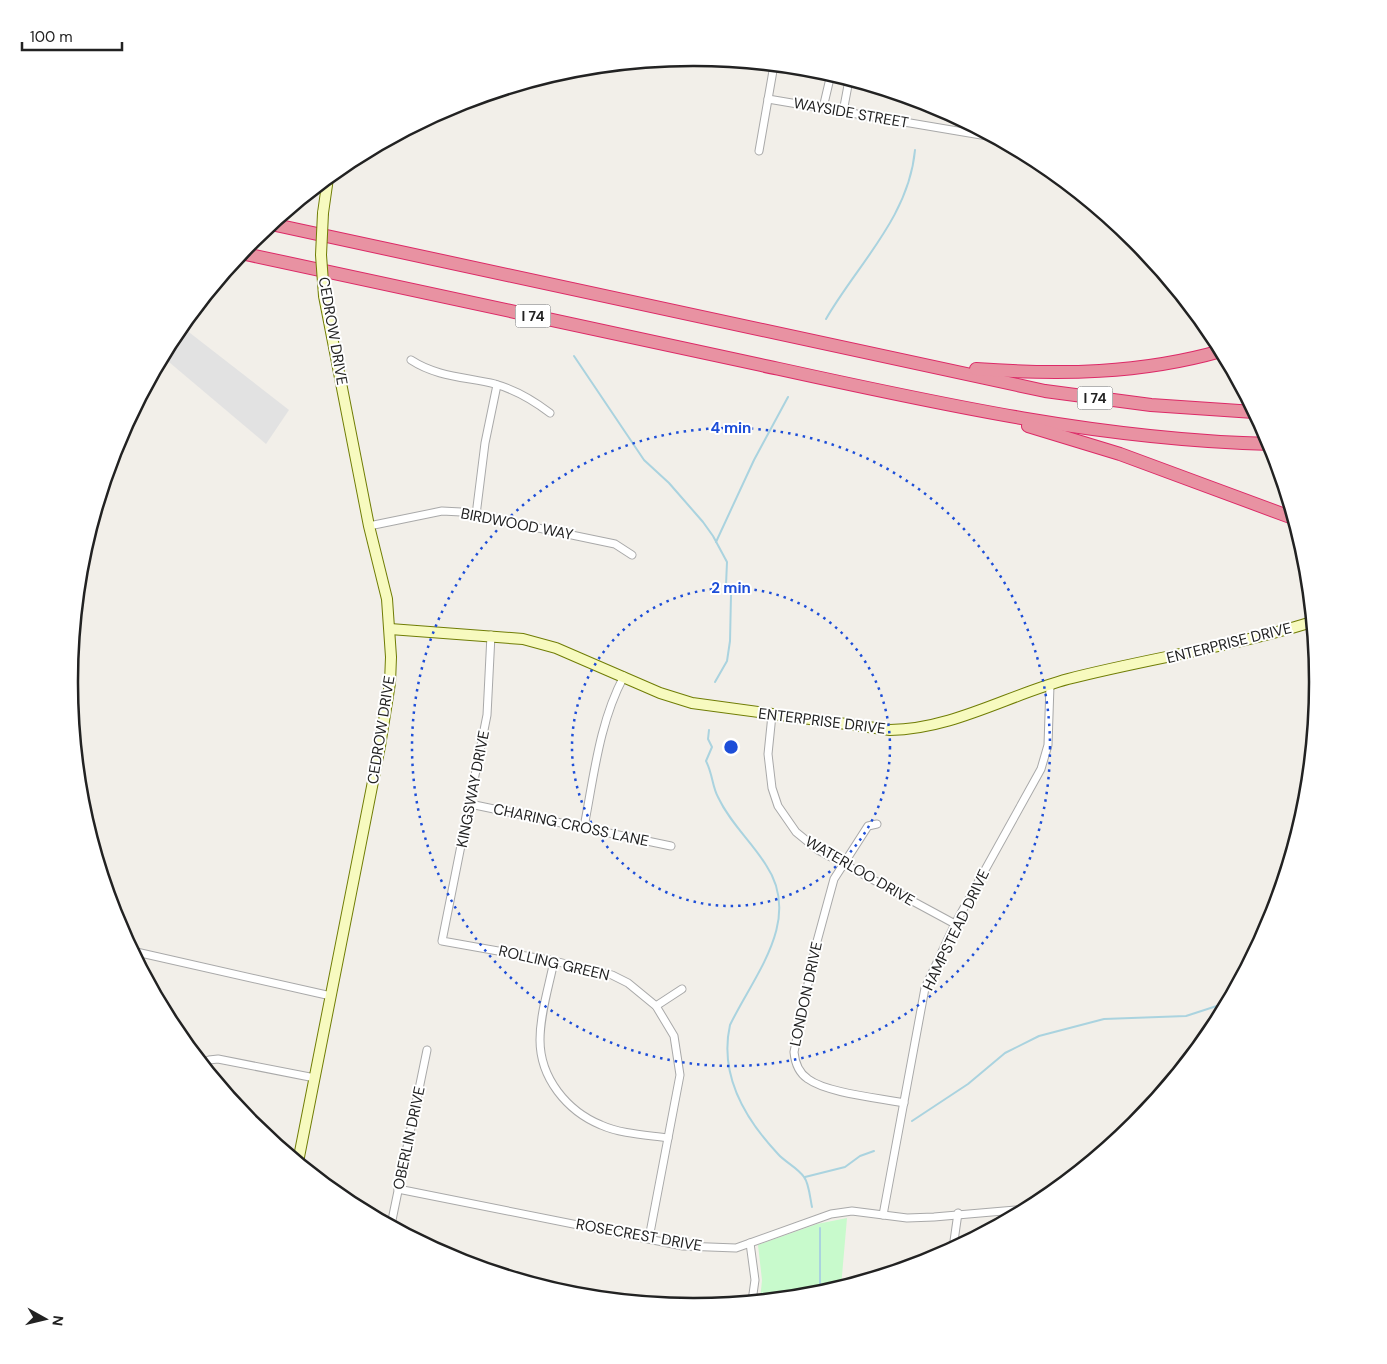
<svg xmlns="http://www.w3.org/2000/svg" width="1387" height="1364" viewBox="0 0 1387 1364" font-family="'DM Sans',sans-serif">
	<rect width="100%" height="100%" fill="#f2efe9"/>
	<polygon fill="#c8facc" points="847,1218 841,1287 815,1295 760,1300 762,1280 758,1245 817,1224"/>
	<polygon fill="#e2e2e2" points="181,326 289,410 266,444 163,357"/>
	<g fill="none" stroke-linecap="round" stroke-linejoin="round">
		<g stroke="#aad3df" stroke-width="2">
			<path d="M826 319C857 265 909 217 915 150"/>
			<polyline points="574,356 644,460 669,483 703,522 713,536 727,562 726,585 731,595 730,641 727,661 715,682"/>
			<polyline points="716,542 754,460 788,397"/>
			<path d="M709 730 708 739 712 747 706 761C713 775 712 786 718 797 730 823 751 841 766 865 803 920 754 975 730 1025 719 1074 745 1119 778 1154 785 1162 798 1168 804 1177 809 1183 810 1198 812 1207"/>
			<polyline points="912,1121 968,1084 1005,1053 1039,1036 1104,1019 1186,1016 1226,1003"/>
			<polyline points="805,1177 845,1167 860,1156 874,1151"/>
			<polyline points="820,1228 820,1293"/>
		</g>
		<g stroke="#a9a9a9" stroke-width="9">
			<g id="street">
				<polyline points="768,99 993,137"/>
				<polyline points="823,108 831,74"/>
				<polyline points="843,112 849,80"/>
				<polyline points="759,151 774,65"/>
				<path d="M411 360C437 377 466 377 495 384 516 390 533 400 550 413"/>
				<polyline points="476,515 485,443 497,385"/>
				<polyline points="369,526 442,511 461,512 615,544 632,555"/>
				<polyline points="491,635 487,715 442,941 554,961 612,975 628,983 656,1006 674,1036 680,1075 649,1238"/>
				<polyline points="772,715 768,754 772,788 778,806 796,832 818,850 955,924"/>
				<polyline points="470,804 671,846"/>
				<path d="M877 824 868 826 834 879 816 945 794 1052C795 1063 799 1073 808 1079 827 1093 880 1098 904 1103"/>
				<path d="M584 827C594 776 599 723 624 676"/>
				<polyline points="132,951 331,996"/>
				<path d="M554 961C549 986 540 1014 540 1040 540 1078 567 1111 601 1125 621 1134 647 1135 668 1138"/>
				<polyline points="656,1006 682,989"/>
				<polyline points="204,1065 209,1060 218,1059 315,1078"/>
				<polyline points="398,1189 683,1246 736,1248 831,1214 852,1211 907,1218 934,1217 1026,1209"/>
				<polyline points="883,1215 925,988 955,924 1041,769 1048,745 1050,685"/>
				<polyline points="391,1225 427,1050"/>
				<polyline points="750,1243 755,1280 752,1301"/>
				<polyline points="953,1248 958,1213"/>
			</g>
		</g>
		<g stroke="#707d05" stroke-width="12">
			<g id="secondary">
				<polyline points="323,213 328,178"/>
				<path d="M390 629 523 639 556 648 660 693 692 703 890 730C953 729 1008 695 1068 679 1149 658 1232 647 1312 622"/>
				<polyline points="298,1162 380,746 390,683 391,657 387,599 369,526 324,296"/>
			</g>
		</g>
		<g stroke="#dc2a67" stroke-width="14">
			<g id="highway">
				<polyline points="271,224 1045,391 1151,405 1254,412"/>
				<path d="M241 253C415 291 588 328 761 365 930 402 1098 440 1271 444"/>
				<path d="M976 369C1060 375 1140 374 1221 351"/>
				<polyline points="1028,426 1120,454 1293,518"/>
			</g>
		</g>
		<use href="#street" stroke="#fff" stroke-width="7"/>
		<use href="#secondary" stroke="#f7fabf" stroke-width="10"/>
		<use href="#highway" stroke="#e892a2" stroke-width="12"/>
		<g stroke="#707d05" stroke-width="12" stroke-linecap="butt">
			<polyline id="secondary-bridge" points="323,213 321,255 324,296"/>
		</g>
		<use href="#secondary-bridge" stroke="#f7fabf" stroke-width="10"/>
	</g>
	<g fill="none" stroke="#1d4ed8" stroke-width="2.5" stroke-dasharray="2.5 5">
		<circle cx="731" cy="747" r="159"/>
		<circle cx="731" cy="747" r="319"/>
	</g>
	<g text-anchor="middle" stroke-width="4" stroke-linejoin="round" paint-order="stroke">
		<g fill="#fff" stroke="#646464" stroke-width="1">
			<rect x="515.5" y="304.5" width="35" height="23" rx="4"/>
			<rect x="1077.5" y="386.5" width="35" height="23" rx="4"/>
		</g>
		<g font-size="14" font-weight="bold" fill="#222">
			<text x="533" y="321">I 74</text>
			<text x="1095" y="403">I 74</text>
		</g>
		<g font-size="15" fill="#222" stroke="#fff">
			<text transform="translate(851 113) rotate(10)" y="5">WAYSIDE STREET</text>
			<text transform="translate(333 331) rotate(80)" y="5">CEDROW DRIVE</text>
			<text transform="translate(517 524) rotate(11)" y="5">BIRDWOOD WAY</text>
			<text transform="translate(1229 643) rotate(-14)" y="5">ENTERPRISE DRIVE</text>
			<text transform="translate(822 721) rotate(7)" y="5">ENTERPRISE DRIVE</text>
			<text transform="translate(381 730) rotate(-81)" y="5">CEDROW DRIVE</text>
			<text transform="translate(473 789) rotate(-79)" y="5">KINGSWAY DRIVE</text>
			<text transform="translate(571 825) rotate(12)" y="5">CHARING CROSS LANE</text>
			<text transform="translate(860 871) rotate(30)" y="5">WATERLOO DRIVE</text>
			<text transform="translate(956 930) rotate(-64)" y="5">HAMPSTEAD DRIVE</text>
			<text transform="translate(554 963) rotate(13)" y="5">ROLLING GREEN</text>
			<text transform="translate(806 994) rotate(-78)" y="5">LONDON DRIVE</text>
			<text transform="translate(409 1138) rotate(-78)" y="5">OBERLIN DRIVE</text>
			<text transform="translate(639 1235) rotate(10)" y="5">ROSECREST DRIVE</text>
		</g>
	</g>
	<path d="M0 0H1387V1364H0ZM693 66H694A615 615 0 0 1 1309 681V683A615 615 0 0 1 694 1298H693A615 615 0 0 1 78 683V681A615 615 0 0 1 693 66Z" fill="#fff" fill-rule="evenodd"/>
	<path fill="none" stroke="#222" stroke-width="2.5" d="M693 66H694A615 615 0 0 1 1309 681V683A615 615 0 0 1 694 1298H693A615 615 0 0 1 78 683V681A615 615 0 0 1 693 66Z"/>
	<circle cx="731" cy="747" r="8" fill="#1d4ed8" stroke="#fff" stroke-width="2.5"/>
	<g font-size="15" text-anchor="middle" font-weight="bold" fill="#1d4ed8" stroke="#fff" stroke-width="4" stroke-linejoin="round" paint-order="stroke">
		<text x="731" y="433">4 min</text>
		<text x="731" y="593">2 min</text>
	</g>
	<g transform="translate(45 1319) rotate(98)" stroke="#ffffff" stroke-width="4" paint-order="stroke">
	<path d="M0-4L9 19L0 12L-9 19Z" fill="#222222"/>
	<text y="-8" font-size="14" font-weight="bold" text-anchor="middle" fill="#222222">N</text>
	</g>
	<path d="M22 42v8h100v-8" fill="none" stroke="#222222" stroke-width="2.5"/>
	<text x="30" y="42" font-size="15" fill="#222222" stroke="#ffffff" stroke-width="4" paint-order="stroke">100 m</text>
</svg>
